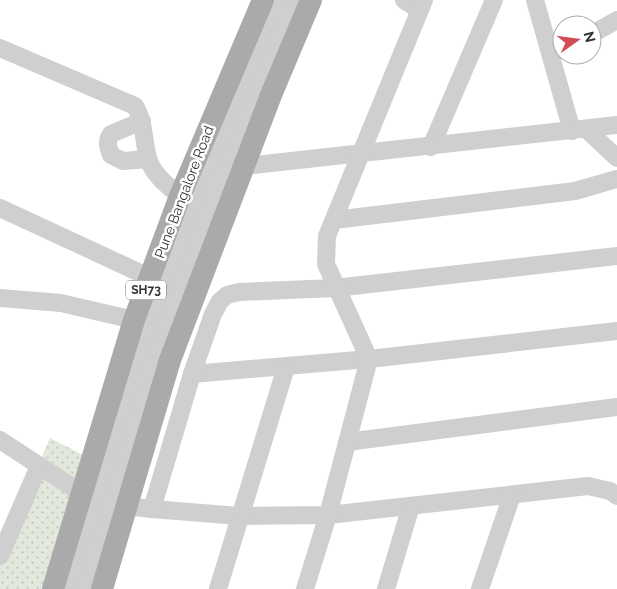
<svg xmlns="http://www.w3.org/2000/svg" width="617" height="589" viewBox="0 0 617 589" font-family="Raleway,sans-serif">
	<defs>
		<pattern id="park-dots" width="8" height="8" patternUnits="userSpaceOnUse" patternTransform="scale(1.25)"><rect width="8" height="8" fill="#e2e8dc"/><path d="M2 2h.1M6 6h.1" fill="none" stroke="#c2c7bd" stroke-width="1.8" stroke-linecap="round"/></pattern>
	</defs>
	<rect width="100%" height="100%" fill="#fff"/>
	<polygon fill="url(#park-dots)" points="50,438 91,459 44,589 0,589 0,554"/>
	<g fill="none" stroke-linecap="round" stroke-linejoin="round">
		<g stroke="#cfcfcf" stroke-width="18">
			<polyline points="404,0 420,10"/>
			<polyline points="535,0 572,131"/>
			<polyline points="592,34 617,20"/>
			<path d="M0 48 135 106C145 122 143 140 148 158 153 175 168 186 180 196"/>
			<path d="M142 121 111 134C106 141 108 147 111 155L123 161 148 159"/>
			<polyline points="586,129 617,158"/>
			<polyline points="431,147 494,0"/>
			<polyline points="245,166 617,125"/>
			<polyline points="0,208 151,278"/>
			<polyline points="334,220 575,191 617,179"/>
			<polyline points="0,298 61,303 134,320"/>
			<polyline points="192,374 369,359 617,331"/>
			<polyline points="0,440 81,493 110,504 152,509 239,516 328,515 588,486 610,491 617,496"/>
			<polyline points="347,442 617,407"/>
			<polyline points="152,509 192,374 213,314 220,301 227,295 239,292 335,288 617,256"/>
			<polyline points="0,556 39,466"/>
			<path d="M70 589C109 457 150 325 199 196 224 130 253 65 281 0"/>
			<polyline points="85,589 156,356 212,201 295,0"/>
			<polyline points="218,589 286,367"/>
			<polyline points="305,589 328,515 369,359 326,264 327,236 424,0"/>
			<polyline points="386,589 411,506"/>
			<polyline points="480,589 512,495"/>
		</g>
		<g stroke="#aaa" stroke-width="22">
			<polyline points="53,589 134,320 180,196 263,0"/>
			<polyline points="102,589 170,360 271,95 311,0"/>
		</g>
	</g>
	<g text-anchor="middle" stroke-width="5" stroke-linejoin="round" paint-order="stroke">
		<rect fill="#fff" stroke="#707070" stroke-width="1" x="126" y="280.5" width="40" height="19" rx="4"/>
		<g font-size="12" font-weight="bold" fill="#323232">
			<text x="146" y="294">SH73</text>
		</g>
		<g font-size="14" fill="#323232" stroke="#fff">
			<text transform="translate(184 192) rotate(-69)" y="5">Pune Bangalore Road</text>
		</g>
	</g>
	<g transform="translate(577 40) rotate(76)"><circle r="24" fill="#ffffff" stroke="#adadad"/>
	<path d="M0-4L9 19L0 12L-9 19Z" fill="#d14c57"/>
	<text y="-8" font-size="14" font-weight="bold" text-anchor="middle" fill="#323232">N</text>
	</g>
</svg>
